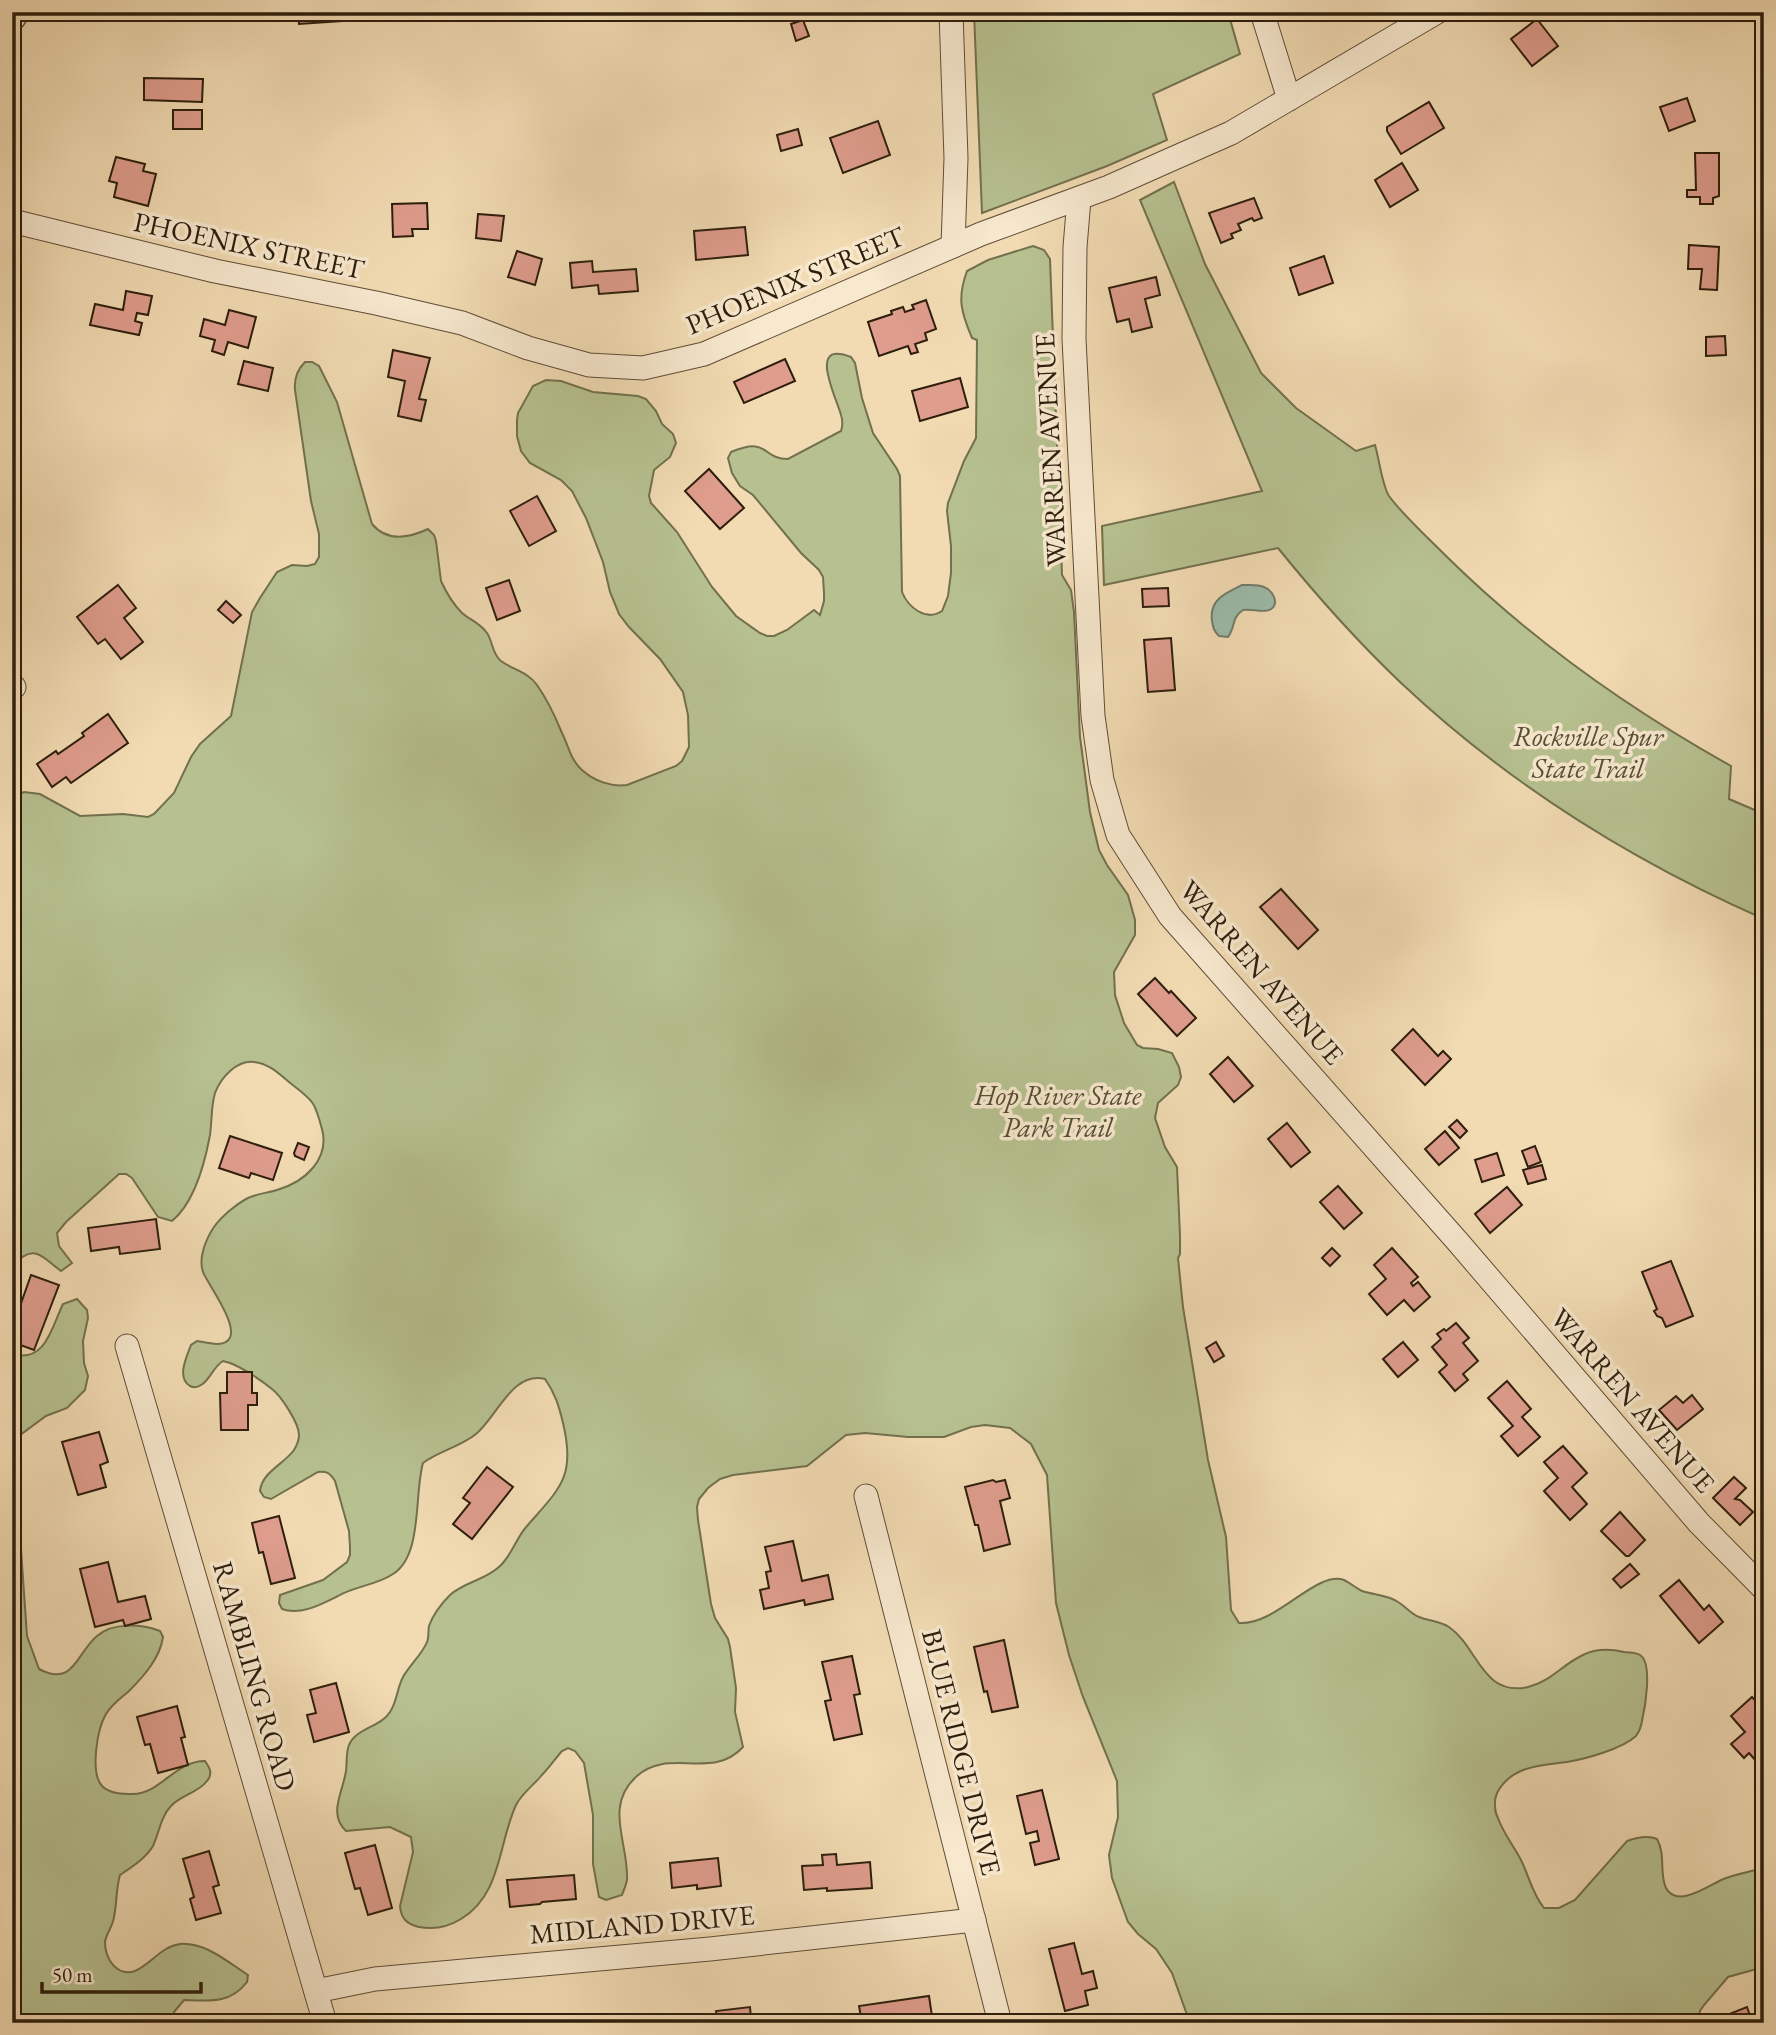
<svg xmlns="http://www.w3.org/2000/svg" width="1776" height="2035" viewBox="0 0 1776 2035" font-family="'EB Garamond',serif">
	<rect width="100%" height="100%" fill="#f2dbb3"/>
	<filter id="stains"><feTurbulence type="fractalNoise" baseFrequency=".00286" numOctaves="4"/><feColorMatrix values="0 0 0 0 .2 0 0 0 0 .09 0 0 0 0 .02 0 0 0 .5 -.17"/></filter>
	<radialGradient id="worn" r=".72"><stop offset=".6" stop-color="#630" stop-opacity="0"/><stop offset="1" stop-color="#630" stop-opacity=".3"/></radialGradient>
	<g fill="#b7c190" stroke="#72704e" stroke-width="2">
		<polygon points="974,12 1228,12 1240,54 1153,94 1167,140 1107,166 982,213"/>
		<path d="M1174 182 1205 264 1261 373 1296 408 1356 451 1375 445C1379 458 1382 485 1389 496 1402 514 1428 538 1444 554 1530 639 1627 708 1731 766L1729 799 1764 814V919C1630 860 1506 782 1400 682 1356 640 1316 595 1278 548L1104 585 1102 526 1262 491 1140 200Z"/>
		<path d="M1033 246 1044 250 1050 259 1062 575 1071 590 1074 612 1080 737 1090 812 1099 850 1107 865 1128 895 1135 920V935L1114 972 1115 995 1124 1023 1137 1045 1143 1048 1158 1049 1172 1053 1179 1067 1181 1077 1178 1085 1158 1103 1155 1118 1165 1147 1177 1167 1180 1236V1254L1178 1258 1183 1307 1208 1460 1226 1537 1231 1610 1239 1623C1276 1626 1316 1570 1344 1580 1350 1583 1356 1588 1362 1591 1374 1595 1388 1595 1398 1602 1405 1606 1411 1614 1419 1617 1429 1621 1440 1621 1449 1627 1478 1647 1482 1697 1528 1687 1550 1682 1563 1664 1583 1655 1595 1649 1611 1649 1624 1652 1629 1653 1635 1652 1640 1655 1653 1663 1645 1708 1642 1721 1641 1727 1639 1732 1636 1736 1622 1749 1585 1759 1567 1762 1541 1765 1511 1766 1497 1793 1494 1800 1494 1811 1498 1818 1503 1833 1514 1846 1521 1860 1529 1876 1532 1893 1544 1908H1559L1575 1900 1627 1841C1638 1837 1648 1835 1657 1839 1666 1855 1659 1873 1666 1888 1678 1910 1711 1883 1726 1878 1738 1874 1751 1871 1764 1868V1967L1728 1977 1704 2005 1700 2011 1698 2023H1190L1172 1973 1156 1949 1138 1934 1128 1922 1112 1878 1109 1855 1118 1817 1117 1781 1083 1697 1069 1655 1056 1603 1047 1475 1031 1444 1010 1428 985 1425 971 1427 944 1437H908L865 1433 846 1435 807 1466 733 1475 720 1479 708 1488 699 1499 697 1507 698 1520 711 1604 715 1618 728 1639 730 1647 736 1688 735 1712 743 1747C712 1781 669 1747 637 1776 603 1806 629 1843 627 1880 626 1885 624 1890 622 1895L606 1900 599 1897 593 1864V1815L584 1763 575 1751 568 1748 562 1751C555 1759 549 1768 541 1776 533 1786 522 1793 516 1805 498 1844 502 1894 461 1919 448 1927 435 1930 419 1927 407 1924 401 1919 400 1906L413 1852 411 1837 390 1827 346 1831C329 1815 341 1795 345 1776 348 1766 345 1755 349 1745 356 1728 381 1727 390 1712 397 1702 397 1688 403 1677 409 1666 423 1653 427 1642 429 1638 428 1631 429 1626 433 1615 441 1604 450 1595 464 1582 486 1580 500 1566 512 1555 516 1538 527 1526 560 1488 576 1477 563 1423 559 1406 555 1393 545 1379 512 1371 497 1417 476 1434 460 1447 439 1451 423 1463 414 1494 423 1555 393 1574 377 1585 355 1586 338 1596 322 1604 300 1616 282 1609L279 1603 280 1595 323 1580 347 1562 350 1555V1547L349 1531 335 1481C330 1473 327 1471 318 1472L271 1499 264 1497 260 1491C262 1472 283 1465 294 1450 297 1445 299 1441 299 1435 299 1423 281 1396 272 1389 261 1380 243 1368 230 1363L223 1361C213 1367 210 1380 201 1385 198 1387 194 1388 190 1386 176 1378 187 1356 191 1345L197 1341C204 1342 212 1344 218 1344 253 1342 207 1284 203 1272 198 1258 206 1239 214 1227 221 1217 235 1205 246 1199 255 1194 267 1193 277 1190 305 1182 330 1159 322 1129 315 1104 315 1102 294 1086 281 1076 271 1064 254 1062 237 1060 221 1077 215 1093 211 1106 212 1121 210 1135 205 1162 194 1203 172 1221L158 1217 132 1178 126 1174H119L66 1222 57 1233 59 1246 72 1263 61 1271C41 1256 33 1242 12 1267V802L17 795 24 792 40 794 80 816 123 814 148 817 154 814 174 793 191 757 200 744 231 716 252 612 260 598 277 572 292 565 307 566 315 564 319 557V534L311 501 295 390C294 379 297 370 305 362H312L319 366 337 402 372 524C387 542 409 538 428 529L434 535 436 541 441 581C446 592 453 604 462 613 470 620 480 623 487 633 493 642 492 654 501 661 513 670 528 672 537 685 547 699 555 716 562 733 569 747 570 759 582 770 594 781 611 787 627 785L676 766 682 761 689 747 688 715 683 692 660 659 629 627 619 614 610 592 603 562 586 518 572 491 561 480 530 463 521 451 517 436V420L518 413 533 386 546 380 561 381 593 392 638 396 646 399 656 411 662 424 673 434 676 443 670 457 654 470 649 496 651 503 677 532 712 587 736 616 760 633 767 636H774L787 630 814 610 820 615 824 601V593L823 577 819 570 801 553 753 495 740 486 732 473 728 458 731 452C770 436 761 459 788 459L841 431C843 425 843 421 841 415 837 399 806 339 851 357L855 363 862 398 873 433 897 469 900 476 902 592C908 607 926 622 942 611L948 596 951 573V546L947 511 948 503 964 461 976 438 977 340 972 338C961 312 957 298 967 271L988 260Z"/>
		<path d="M77 1299 87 1310 88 1318 83 1341 84 1363 88 1376 85 1390 67 1408 46 1416 12 1441V1354C46 1364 52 1326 63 1304Z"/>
		<path d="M12 1511 17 1521 20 1535 27 1636 39 1669C74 1688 77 1652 97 1636 113 1622 141 1624 160 1631L163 1637C160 1658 144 1676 129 1691 121 1698 112 1704 106 1714 97 1729 90 1773 102 1786 110 1794 123 1794 133 1794 160 1794 175 1761 205 1761 210 1768 213 1774 207 1781 198 1793 181 1795 171 1806 161 1816 159 1833 153 1846 145 1859 132 1867 120 1875 116 1888 117 1903 114 1917 113 1926 106 1934 105 1942 105 1959 117 1977 135 1971 151 1964 162 1946 180 1944 205 1942 228 1962 248 1975L247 1982C230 2004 210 2001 184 2000L174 2012 172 2023H12Z"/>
	</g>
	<path fill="#9cbbaa" stroke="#707c6b" stroke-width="2" d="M1242 585C1249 585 1258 584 1264 587 1272 590 1280 603 1271 609 1264 614 1252 608 1243 610 1231 618 1236 626 1228 637L1219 636C1214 631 1213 628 1212 621 1209 600 1225 593 1242 585Z"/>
	<g fill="#df9d8d" stroke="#2d1e0c" stroke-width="2">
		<polygon points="298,12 342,12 342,21 299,24"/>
		<polygon points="1537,19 1558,46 1532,66 1511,39"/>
		<polygon points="803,20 809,36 796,41 791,24"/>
		<polygon points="144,78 203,79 202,102 144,100"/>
		<polygon points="1687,98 1695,121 1669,131 1660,107"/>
		<polygon points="1429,102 1444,128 1401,154 1387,131 1387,127"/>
		<rect x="173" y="110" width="29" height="19"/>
		<polygon points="878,121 890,155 843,173 830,138"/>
		<polygon points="798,129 802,145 781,151 777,135"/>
		<polygon points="1695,153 1719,153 1719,196 1713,198 1713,204 1700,204 1700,197 1687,197 1687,190 1696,190"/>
		<polygon points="116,157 145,164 143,171 156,174 148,206 114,197 117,183 109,181"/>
		<polygon points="1402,163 1418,190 1390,207 1375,180"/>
		<polygon points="1254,198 1262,218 1254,221 1252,218 1238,224 1241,230 1231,234 1233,238 1221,243 1209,213"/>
		<polygon points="427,203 428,229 412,229 413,236 393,237 392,204"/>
		<polygon points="478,214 504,216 501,241 476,238"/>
		<polygon points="745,227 748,255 696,260 694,231"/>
		<polygon points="1689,245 1719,247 1717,290 1700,289 1702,269 1688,269"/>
		<polygon points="517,251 542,259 535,285 508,277"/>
		<polygon points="1324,256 1333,283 1299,295 1290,268"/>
		<polygon points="592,261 593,272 636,269 638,291 599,294 598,285 572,288 570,263"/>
		<polygon points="1156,277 1160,295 1145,299 1152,327 1132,332 1129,319 1117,322 1109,288"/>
		<polygon points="126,291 152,296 148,315 137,313 135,321 142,323 139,335 90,325 95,304 123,310"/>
		<polygon points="926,300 936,329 925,333 927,340 915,344 918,352 911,354 908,346 879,356 868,322 892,314 891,311 903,307 905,312 914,309 912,305"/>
		<polygon points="229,310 256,317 248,348 228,342 224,355 212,351 215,340 200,336 204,319 225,325"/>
		<polygon points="1725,336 1726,355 1706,356 1706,337"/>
		<polygon points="393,350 430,358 419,399 426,400 421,421 398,416 405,381 388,377"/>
		<polygon points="785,359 795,381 744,403 734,382"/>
		<polygon points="244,361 273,368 268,391 238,384"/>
		<polygon points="960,378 968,407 920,421 912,391"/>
		<polygon points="709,469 744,508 720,529 685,491"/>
		<polygon points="537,496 556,531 529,546 510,511"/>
		<polygon points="509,580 520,611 497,620 486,588"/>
		<polygon points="118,585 136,608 124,618 143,642 121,659 105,639 98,644 77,617"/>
		<polygon points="1168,588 1169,606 1143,607 1142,589"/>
		<polygon points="226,601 241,615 233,623 218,610"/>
		<polygon points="1171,638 1175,690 1148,692 1144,640"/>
		<polygon points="108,714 128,743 71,783 66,777 52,787 37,764 56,751 58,754 84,736 82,733"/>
		<polygon points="1281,889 1318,930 1298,949 1260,907"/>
		<polygon points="1155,978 1169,993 1171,991 1196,1018 1177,1036 1138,994"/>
		<polygon points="1413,1029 1438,1056 1443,1051 1451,1059 1425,1085 1392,1050"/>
		<polygon points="1228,1057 1253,1086 1234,1102 1210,1074"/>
		<polygon points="1457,1120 1467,1131 1460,1138 1449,1127"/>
		<polygon points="1287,1123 1310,1152 1291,1167 1268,1139"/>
		<polygon points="1445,1131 1459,1148 1439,1165 1425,1149"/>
		<polygon points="230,1136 282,1153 273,1180 251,1173 249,1178 219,1168"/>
		<polygon points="298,1143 309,1147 304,1160 295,1156 294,1153"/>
		<polygon points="1535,1146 1541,1162 1528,1167 1522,1151"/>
		<polygon points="1497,1153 1504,1175 1482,1182 1475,1160"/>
		<polygon points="1542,1165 1546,1179 1528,1184 1523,1170"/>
		<polygon points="1338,1186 1362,1213 1344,1229 1320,1202"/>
		<polygon points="1507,1187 1522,1205 1490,1233 1475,1214"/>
		<polygon points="156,1219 160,1249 120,1254 119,1247 91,1251 88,1228"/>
		<polygon points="1332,1248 1340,1256 1330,1266 1322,1258"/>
		<polygon points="1392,1248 1418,1277 1411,1283 1413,1286 1418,1282 1430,1297 1414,1311 1404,1300 1387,1315 1369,1294 1386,1279 1374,1265"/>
		<polygon points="1671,1261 1693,1316 1666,1327 1662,1318 1657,1316 1654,1311 1657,1309 1642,1272"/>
		<polygon points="31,1275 59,1285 34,1350 12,1342 12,1329"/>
		<polygon points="1456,1323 1469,1338 1463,1343 1478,1361 1463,1374 1468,1380 1455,1391 1439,1372 1447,1365 1432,1347 1441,1339 1437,1334 1444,1329 1446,1331"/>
		<polygon points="1216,1342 1224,1356 1214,1362 1206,1348"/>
		<polygon points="1403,1342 1418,1360 1398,1377 1383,1359"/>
		<polygon points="227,1372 252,1372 252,1393 257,1393 257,1405 248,1405 248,1430 221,1430 220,1393 227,1393"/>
		<polygon points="1507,1381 1531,1409 1522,1417 1540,1437 1518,1456 1501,1436 1513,1426 1488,1398"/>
		<polygon points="1692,1395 1703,1409 1677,1430 1659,1410 1676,1396 1683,1403"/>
		<polygon points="99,1432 108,1462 100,1465 106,1487 78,1495 62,1442"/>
		<polygon points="1563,1446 1587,1473 1572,1487 1587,1504 1570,1520 1544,1491 1558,1478 1544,1462"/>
		<polygon points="487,1467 513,1487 472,1539 453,1524 470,1503 463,1498"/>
		<polygon points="1734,1477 1746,1488 1735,1499 1740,1500 1753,1512 1740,1525 1713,1498"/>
		<polygon points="993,1480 996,1482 1005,1480 1010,1498 1000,1501 1010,1544 984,1551 978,1525 975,1525 965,1487"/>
		<polygon points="1620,1512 1645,1540 1629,1556 1626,1556 1601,1531"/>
		<polygon points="279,1516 295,1578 271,1584 263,1552 259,1553 252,1523"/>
		<polygon points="793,1541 802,1581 828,1575 833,1599 805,1605 804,1600 764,1609 760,1590 769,1588 766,1572 771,1571 765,1547"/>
		<polygon points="108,1562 118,1602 145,1596 151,1619 125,1626 123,1620 95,1627 80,1569"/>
		<polygon points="1630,1564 1639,1574 1621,1588 1613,1579"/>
		<polygon points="1679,1580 1704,1610 1709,1605 1723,1622 1699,1643 1660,1596"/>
		<polygon points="1004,1640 1018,1707 992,1712 987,1691 984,1692 974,1647"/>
		<polygon points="852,1656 860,1694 854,1695 862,1734 834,1740 825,1701 831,1700 822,1662"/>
		<polygon points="336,1683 349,1732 314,1742 307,1715 316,1713 310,1690"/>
		<polygon points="1752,1697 1764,1710 1764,1746 1761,1748 1764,1751 1764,1770 1749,1753 1744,1758 1731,1744 1745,1732 1731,1716"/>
		<polygon points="177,1706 185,1737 181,1738 188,1765 158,1773 150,1744 145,1745 137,1717"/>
		<polygon points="1042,1790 1059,1859 1035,1865 1030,1843 1039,1841 1037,1831 1026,1834 1017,1796"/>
		<polygon points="375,1845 392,1908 368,1915 360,1888 355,1889 345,1853"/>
		<polygon points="209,1851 219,1885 213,1887 221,1913 196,1920 190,1899 194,1897 183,1859"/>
		<polygon points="836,1854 837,1865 870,1862 872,1888 827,1891 827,1888 804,1890 802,1866 823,1865 822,1855"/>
		<polygon points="718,1858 721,1886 697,1889 697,1885 672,1888 670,1863"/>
		<polygon points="574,1875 576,1899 542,1902 540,1904 510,1907 507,1880"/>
		<polygon points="1074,1943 1082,1974 1093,1971 1097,1988 1085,1991 1088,2005 1065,2011 1049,1949"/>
		<polygon points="929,1996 933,2023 862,2023 859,2006"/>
		<polygon points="750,2007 751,2018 774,2015 775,2023 718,2023 716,2011"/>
		<polygon points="1747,2007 1752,2021 1764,2016 1764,2023 1715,2023 1714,2020"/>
		<polygon points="637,2018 637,2023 595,2023 595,2022"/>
	</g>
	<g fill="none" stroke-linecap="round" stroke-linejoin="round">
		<g stroke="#5e4d36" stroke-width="25">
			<g id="minor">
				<polyline points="951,12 956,158 953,246"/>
				<polyline points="1262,12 1289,99"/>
				<polyline points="1079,199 1075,247 1074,339 1093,716 1102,780 1118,835 1170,916 1458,1242 1699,1523 1764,1589"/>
				<polyline points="12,221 215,271 376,303 462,323 528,348 589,365 643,368 704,354 981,234 1109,187 1172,159 1231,133 1437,12"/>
				<polyline points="12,686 14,687"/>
				<polyline points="127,1346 325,2023"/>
				<polyline points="866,1496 1000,2023"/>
				<polyline points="316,1991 375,1979 710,1949 974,1920"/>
			</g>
		</g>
		<g stroke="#5e4d36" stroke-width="31">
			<polyline id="tertiary" points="12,16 14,12"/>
		</g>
		<use href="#minor" stroke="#f7e8ce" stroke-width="23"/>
		<use href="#tertiary" stroke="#f7e8ce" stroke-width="28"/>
	</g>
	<g text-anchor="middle" stroke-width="7" stroke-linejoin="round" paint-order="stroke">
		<g font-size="28" fill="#2d1e0c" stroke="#f7e8ce">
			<text transform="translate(249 245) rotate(12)" y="10">PHOENIX STREET</text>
			<text transform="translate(795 280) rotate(-23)" y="10">PHOENIX STREET</text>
			<text transform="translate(1050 450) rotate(-93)" y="10">WARREN AVENUE</text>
			<text transform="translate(1262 972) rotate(49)" y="10">WARREN AVENUE</text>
			<text transform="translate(1633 1400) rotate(49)" y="10">WARREN AVENUE</text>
			<text transform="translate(255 1676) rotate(74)" y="10">RAMBLING ROAD</text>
			<text transform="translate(962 1752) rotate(76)" y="10">BLUE RIDGE DRIVE</text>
			<text transform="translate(642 1924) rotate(-5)" y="10">MIDLAND DRIVE</text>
		</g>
		<g font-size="28" font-style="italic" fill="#564f34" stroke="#f7e8ce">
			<text x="1588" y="746">Rockville Spur<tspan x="1588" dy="32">State Trail</tspan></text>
			<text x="1058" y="1105">Hop River State<tspan x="1058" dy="32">Park Trail</tspan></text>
		</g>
	</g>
	<rect width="1776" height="2035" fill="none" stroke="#f2dbb3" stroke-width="42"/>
	<rect x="14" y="14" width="1748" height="2007" fill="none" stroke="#2d1e0c" stroke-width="3.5"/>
	<rect x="21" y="21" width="1734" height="1993" fill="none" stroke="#2d1e0c" stroke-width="2"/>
	<path d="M42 1982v10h159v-10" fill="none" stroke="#2d1e0c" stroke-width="3.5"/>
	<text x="52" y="1982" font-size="21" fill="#2d1e0c" stroke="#f7e8ce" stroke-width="5" paint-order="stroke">50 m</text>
	<rect width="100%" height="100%" filter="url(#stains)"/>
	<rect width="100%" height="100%" fill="url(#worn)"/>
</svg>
